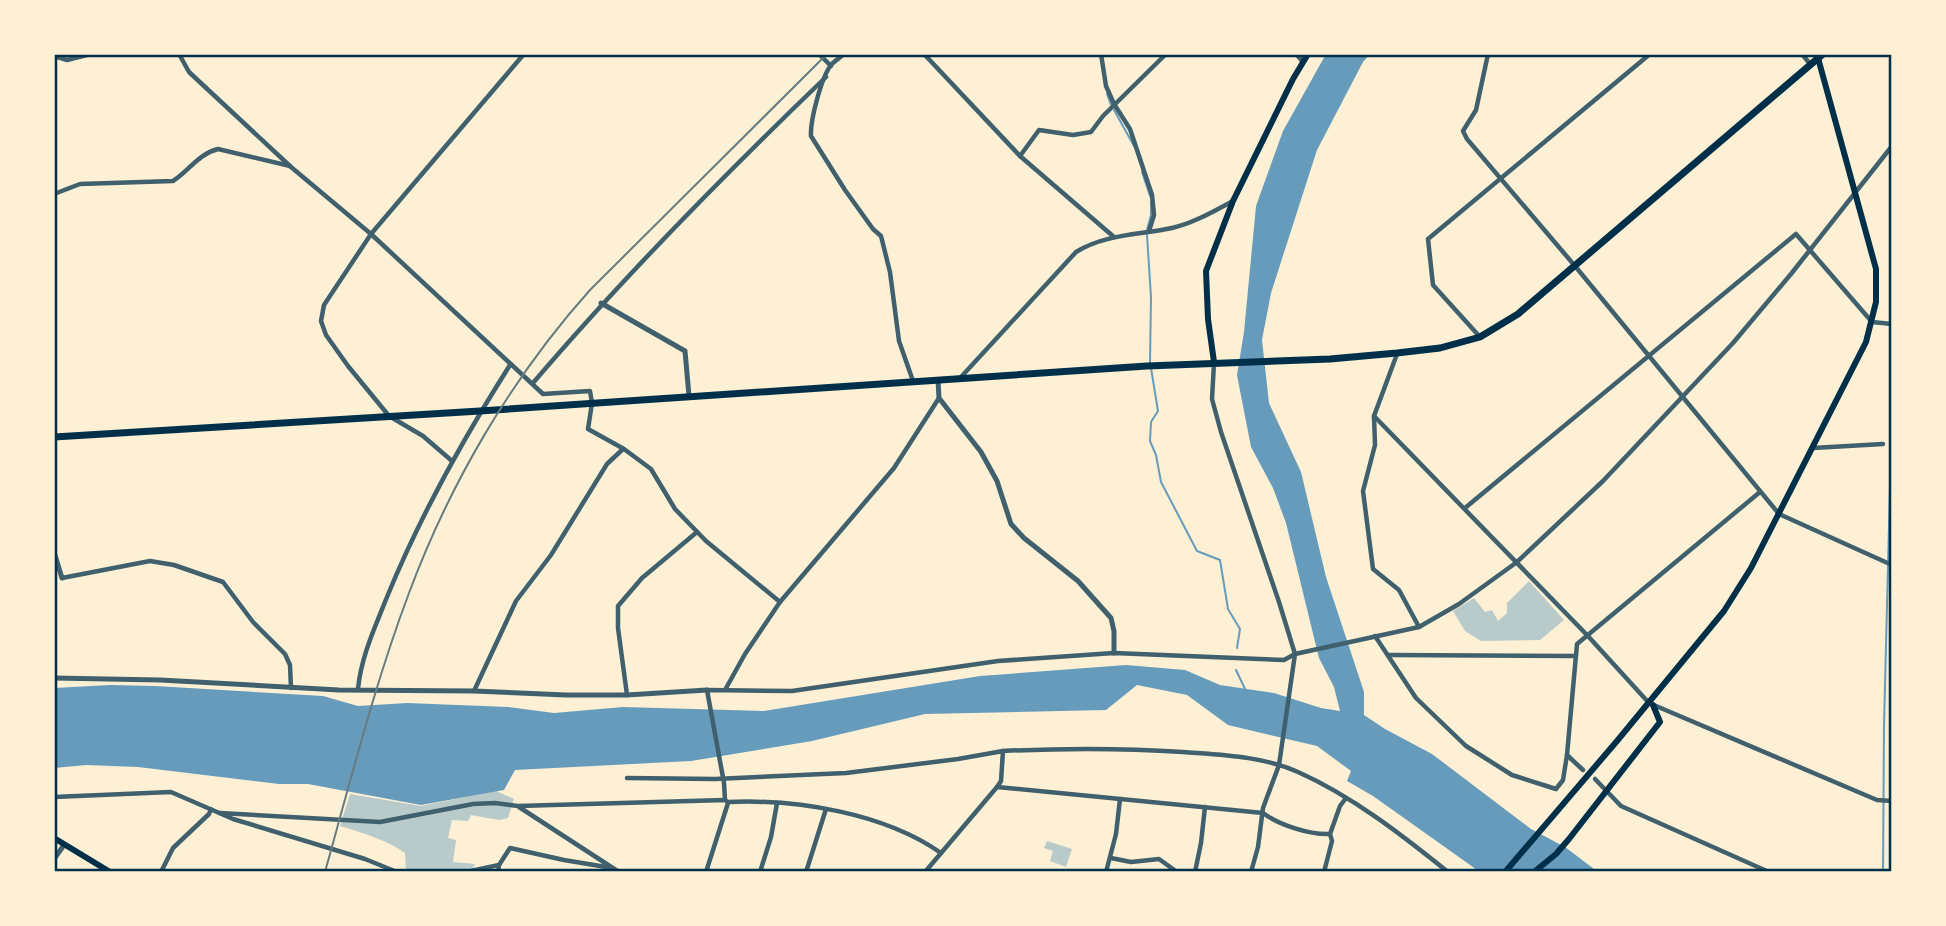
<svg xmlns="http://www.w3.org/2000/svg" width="1946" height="926" viewBox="0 0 1946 926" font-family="'Libre Baskerville',serif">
	<rect width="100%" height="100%" fill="#fdf0d5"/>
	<g fill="#b9caca">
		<polygon points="1529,581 1564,620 1540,640 1481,641 1465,631 1453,611 1474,598 1485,612 1492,610 1498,621 1507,613 1507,603"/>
		<path d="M496 791 514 799 508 818 499 820 471 815 468 821 452 820 448 838 456 840 453 862 475 864 473 868 457 872 406 871 405 853C385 839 363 833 340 826L350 794 421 806Z"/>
		<polygon points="1047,841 1072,849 1066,867 1050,861 1053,851 1044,848"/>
	</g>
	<polygon fill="#669bbc" points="1326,54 1370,54 1363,62 1317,150 1271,293 1262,340 1269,403 1301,472 1326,577 1364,692 1364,715 1385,729 1432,754 1531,829 1565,847 1598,872 1480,872 1373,796 1347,781 1351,771 1317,746 1228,725 1187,695 1137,685 1106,710 925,714 812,741 691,761 515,770 504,790 421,805 308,784 279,784 138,767 86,765 54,768 54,688 110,685 155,686 323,696 358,706 407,703 508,707 554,713 623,707 764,711 980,676 1126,665 1185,670 1220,685 1274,693 1321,708 1340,711 1334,687 1319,658 1286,523 1273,488 1251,447 1237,375 1244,332 1256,206 1283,131"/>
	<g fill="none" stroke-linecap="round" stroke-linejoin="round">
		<g stroke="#669bbc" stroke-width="2">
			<polyline points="1107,94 1111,105"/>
			<polyline points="1114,110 1134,146"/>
			<polyline points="1142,172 1150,196"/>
			<polyline points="1147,230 1151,215 1151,202"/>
			<polyline points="1147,235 1151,297 1150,363"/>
			<polyline points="1151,368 1158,411 1151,422 1150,441 1156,455 1161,482 1197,551 1220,560 1228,609 1240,629 1237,648"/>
			<polyline points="1236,670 1246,691"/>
			<polyline points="1883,872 1884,726 1890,485 1892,480"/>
		</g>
		<g stroke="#3f606c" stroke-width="4.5">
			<polyline points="179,54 189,72 291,167 371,234 543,394 590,391 592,403 588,429 624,449 651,469 675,509 706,541 780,602"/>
			<polyline points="819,54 831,66"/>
			<path d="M844 54C840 58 834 61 831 65 821 78 810 121 811 136L845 190 873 229 881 236 890 272 899 341 913 381"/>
			<polyline points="924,54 1020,156 1114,237"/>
			<polyline points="1101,54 1106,86 1114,104 1130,129 1152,195 1154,215 1149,231"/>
			<polyline points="1296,54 1303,62"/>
			<polyline points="1488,54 1476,110 1463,131 1467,139 1575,266 1779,514 1892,565"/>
			<polyline points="1802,54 1810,64"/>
			<polyline points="54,56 67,60 91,54"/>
			<polyline points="1020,156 1039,130 1073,135 1091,132 1103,116 1166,54"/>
			<path d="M54 194 80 184 173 181C189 171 198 154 218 149L290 166"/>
			<polyline points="1480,337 1433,285 1428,239 1650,54"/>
			<polyline points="1397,354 1374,416 1375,445 1363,491 1373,569 1399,590 1419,627"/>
			<polyline points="1214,363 1212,399 1221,432 1279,602 1295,654 1279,765 1263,808 1258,847 1251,872"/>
			<path d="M961 377 1076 252C1105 234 1140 235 1172 228 1194 223 1214 211 1233 201"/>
			<path d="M533 383C625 275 724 175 826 77"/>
			<polyline points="1374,416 1587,635 1649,703 1877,800 1892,801"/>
			<polyline points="1813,448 1883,444"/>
			<polyline points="452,461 423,436 389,416 348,366 326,335 321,321 324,305 371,234 524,54"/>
			<polyline points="1465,508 1796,234 1872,322 1892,324"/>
			<polyline points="62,578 150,561 174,565 223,582 253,622 285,654 290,665 291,688"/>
			<polyline points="1375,636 1416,698 1466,746 1512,775 1556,789 1563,780 1567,755 1577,644 1760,492"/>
			<polyline points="1388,655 1576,656"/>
			<path d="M358 689C361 657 375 627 387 597 420 516 463 439 510 365"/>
			<polyline points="725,690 745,654 780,602 894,468 939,398"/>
			<polyline points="474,691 516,601 551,555 607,464 623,449"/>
			<polyline points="627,695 618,628 618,606 642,578 697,532"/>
			<polyline points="1567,755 1583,770"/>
			<polyline points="627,778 715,779 846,773 958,759 1003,751"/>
			<polyline points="1595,779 1621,806 1769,872"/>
			<path d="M997 787 1263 813C1279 825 1310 835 1330 834"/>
			<polyline points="54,797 171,792 233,819 365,859 397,872"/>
			<polyline points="725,800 724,783 707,690 792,691 998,661 1114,653 1284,660 1295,654 1419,627 1459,604 1517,562 1603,481 1733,343 1791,274 1892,146"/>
			<polyline points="519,807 619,872"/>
			<path d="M220 813 380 822 473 804 495 803 518 806 725 800 728 802C797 799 884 813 941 853"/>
			<polyline points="1111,858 1131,862 1159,859 1177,872"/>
			<polyline points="161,872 173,848 209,814 211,809"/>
			<polyline points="466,872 499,865"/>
			<polyline points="498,872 499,865 510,848 564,860 612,868"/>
			<polyline points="706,872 728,803"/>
			<polyline points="760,872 771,837 777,803"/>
			<polyline points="806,872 826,809"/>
			<path d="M925 872 997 787 1001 781 1003 751C1064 748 1123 748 1183 752 1222 755 1262 756 1298 772 1352 796 1402 835 1448 872"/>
			<polyline points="1106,872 1116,834 1120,799"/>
			<polyline points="1195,872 1201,843 1205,807"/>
			<polyline points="1324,872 1332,841 1330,834 1340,806 1346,798"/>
		</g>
		<g stroke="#3f606c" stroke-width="5">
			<polyline points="601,303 685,351 689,396"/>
			<polyline points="938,380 939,398 981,452 997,481 1011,524 1024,538 1078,581 1111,618 1114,631 1114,653"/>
			<polyline points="54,552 62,578"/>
			<polyline points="54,678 160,680 339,690 474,691 566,695 627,695 707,690"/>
			<polyline points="54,859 64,845"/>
		</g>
		<polyline stroke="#003049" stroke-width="6" points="1214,362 1208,319 1206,271 1233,201 1293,79 1308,54"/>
		<g stroke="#003049" stroke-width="6">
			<polyline points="54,838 110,872"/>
			<polyline points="1505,872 1617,741 1724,611 1751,568 1866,342 1876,302 1876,269 1818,58"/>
			<polyline points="1534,872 1556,854 1569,839 1660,722 1653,705"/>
		</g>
		<polyline stroke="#003049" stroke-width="7" points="54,437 480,411 1147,366 1330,359 1397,353 1440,348 1480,337 1518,314 1823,54"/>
		<path stroke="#657d81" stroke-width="2" d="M325 872C351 779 375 683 409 593 450 483 512 377 590 290L827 54"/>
	</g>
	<rect width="1946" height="926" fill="none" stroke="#fdf0d5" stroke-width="112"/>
	<rect x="56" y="56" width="1834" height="814" fill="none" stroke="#003049" stroke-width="2.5"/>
</svg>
